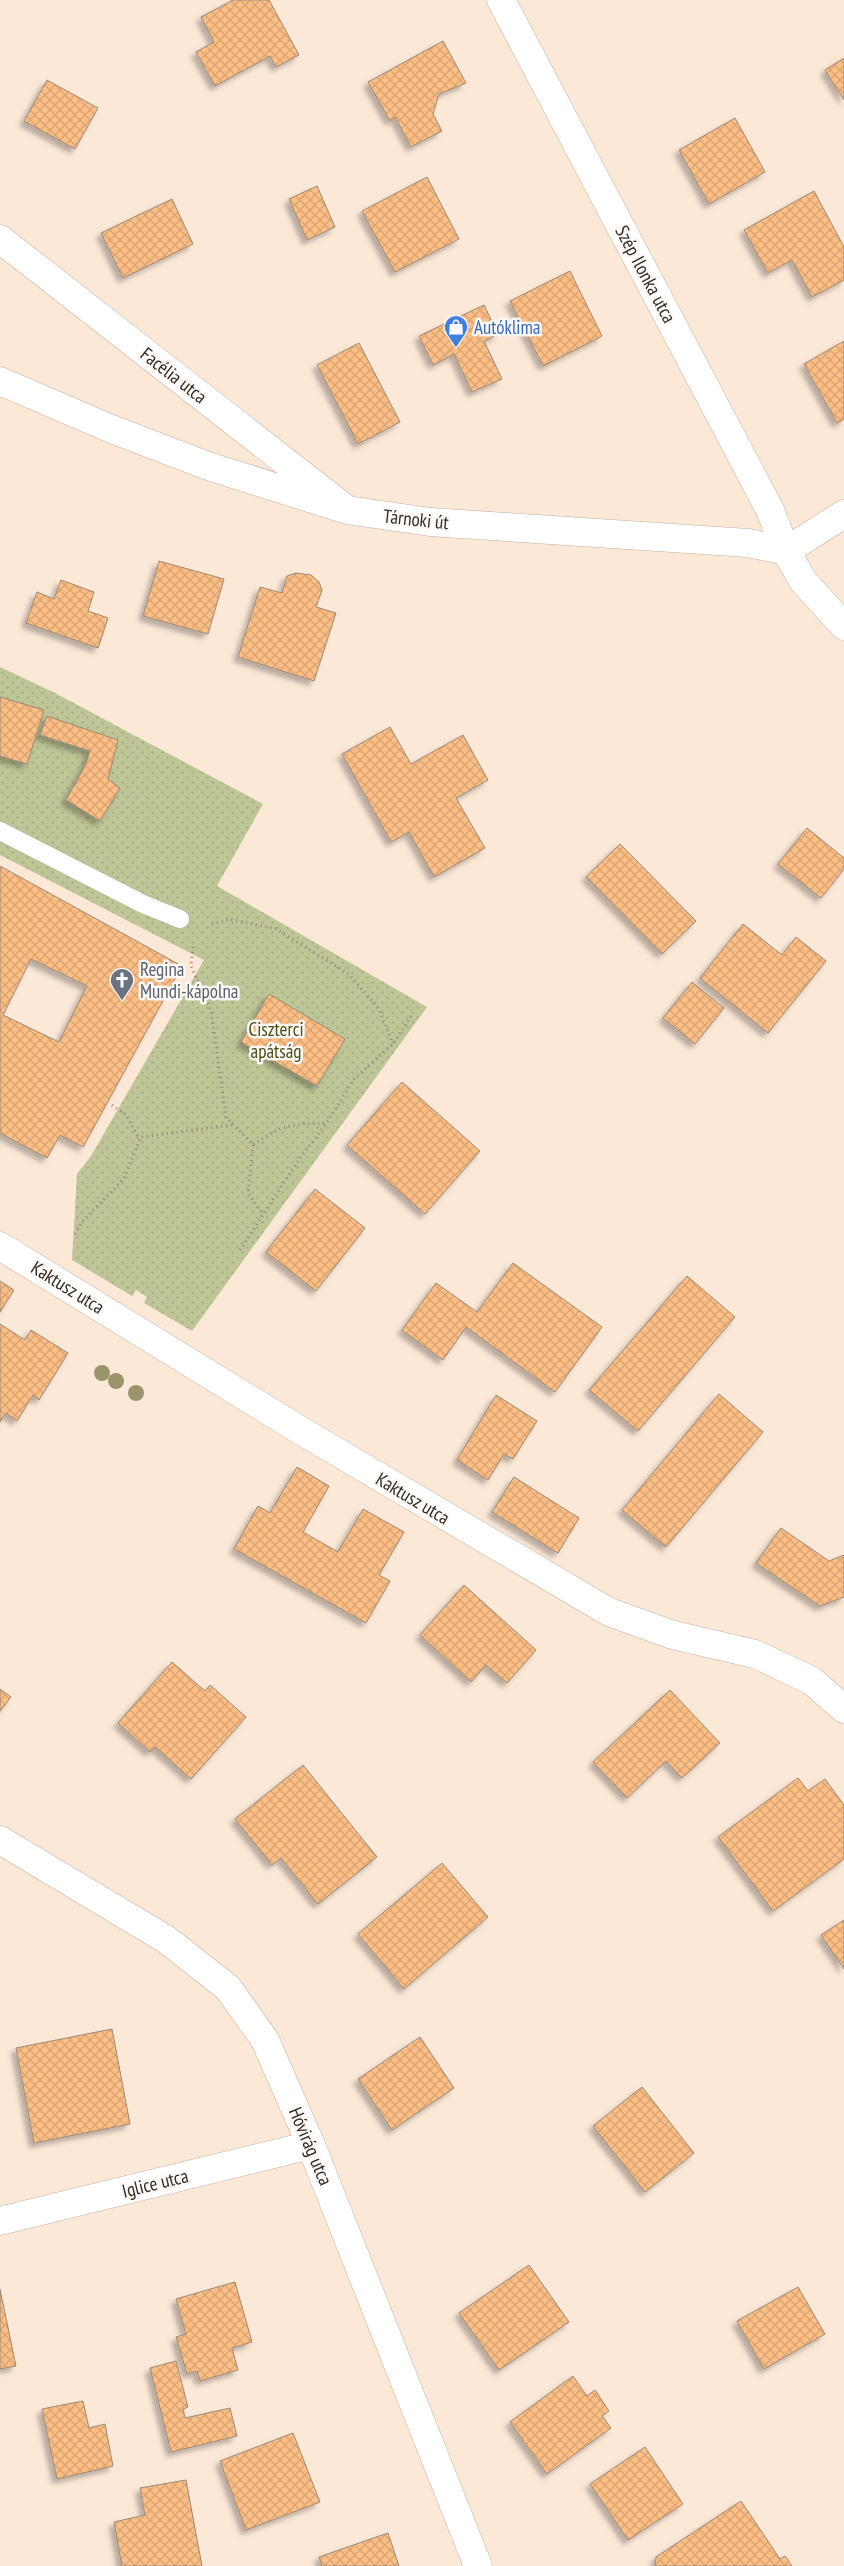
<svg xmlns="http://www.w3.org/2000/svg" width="844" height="2566" viewBox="0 0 844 2566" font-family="'PT Sans Narrow',sans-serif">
	<defs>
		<pattern id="park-dots" width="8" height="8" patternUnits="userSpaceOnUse" patternTransform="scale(1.25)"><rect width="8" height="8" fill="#bec596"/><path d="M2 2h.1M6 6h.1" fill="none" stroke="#a4a981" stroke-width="1.8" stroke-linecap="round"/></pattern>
		<pattern id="building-cross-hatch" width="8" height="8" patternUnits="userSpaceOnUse" patternTransform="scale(1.25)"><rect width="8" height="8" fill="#fcbe84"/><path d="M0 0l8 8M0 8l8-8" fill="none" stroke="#d8a372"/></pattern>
		<filter id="shadow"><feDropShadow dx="-4.5" dy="4.5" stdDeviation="2.5" flood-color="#0004"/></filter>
	</defs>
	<rect width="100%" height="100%" fill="#fce8d7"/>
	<polygon fill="url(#park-dots)" points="0,667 55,693 263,804 217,886 427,1007 192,1331 144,1303 147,1297 136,1290 132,1296 72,1260 77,1174 91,1156 204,960 0,855"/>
	<g fill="url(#building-cross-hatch)" stroke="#9b8979" fill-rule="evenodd" filter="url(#shadow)">
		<polygon points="233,0 269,0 299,55 276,67 270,56 215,86 196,52 214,42 201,17"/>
		<polygon points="443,41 466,83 439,94 433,114 442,131 411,147 395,117 390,121 368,82"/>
		<polygon points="844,58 844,100 825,70"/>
		<polygon points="47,80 98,108 75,149 24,121"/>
		<polygon points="735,118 765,172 709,204 679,150"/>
		<polygon points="427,177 459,239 395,272 362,211"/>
		<polygon points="317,186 335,227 307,240 289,199"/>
		<polygon points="814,191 844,247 844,280 812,297 792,260 768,273 744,230"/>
		<polygon points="172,199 193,244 123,278 101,233"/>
		<polygon points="570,271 602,336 543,366 510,301"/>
		<polygon points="484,305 498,334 484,341 502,379 472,392 454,354 433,365 419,336"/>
		<polygon points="844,341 844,419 837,423 804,364"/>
		<polygon points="359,343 400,422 358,444 317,365"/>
		<polygon points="159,561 224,579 208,634 143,616"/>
		<polygon points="296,573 311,575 319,582 322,590 316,607 336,613 314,681 238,657 260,587 282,593 287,576"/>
		<polygon points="61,580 94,592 88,611 108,618 98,648 26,623 37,592 54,599"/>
		<polygon points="0,697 44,710 27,764 0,756"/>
		<polygon points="47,716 118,740 108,779 120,788 100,821 66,800 85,766 90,751 40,735"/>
		<polygon points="390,727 411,764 463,735 488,780 456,798 485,848 434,877 409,832 391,842 342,754"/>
		<polygon points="807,828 844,858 844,869 821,898 778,864"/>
		<polygon points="620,844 696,921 662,954 586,877"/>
		<path d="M0 866 182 966 83 1147 60 1135 47 1158 0 1133ZM31 959 87 986 59 1042 3 1015Z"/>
		<polygon points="743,924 782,955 796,937 826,961 768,1033 700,978"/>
		<polygon points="692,982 724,1008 695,1044 663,1018"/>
		<polygon points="269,994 345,1039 317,1086 241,1042"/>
		<polygon points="402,1082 480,1151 425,1214 347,1145"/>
		<polygon points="315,1189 365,1228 316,1291 266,1252"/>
		<polygon points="513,1263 602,1327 555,1392 466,1327 443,1360 402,1330 436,1283 477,1312"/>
		<polygon points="687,1276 735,1317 638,1431 589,1390"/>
		<polygon points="0,1281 14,1290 0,1312"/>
		<polygon points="0,1324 25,1340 31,1330 68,1353 39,1400 33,1395 17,1421 6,1413 0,1422"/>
		<polygon points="719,1394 763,1432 666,1547 622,1510"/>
		<polygon points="496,1395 537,1421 513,1459 504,1454 488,1480 457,1460"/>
		<polygon points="297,1467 329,1486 303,1532 338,1552 363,1509 404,1532 379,1575 390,1581 366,1623 234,1549 258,1506 270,1513"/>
		<polygon points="514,1477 579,1518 558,1553 492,1512"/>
		<polygon points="781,1528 829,1561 844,1555 844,1597 820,1606 756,1563"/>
		<polygon points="464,1585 536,1650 507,1683 486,1665 471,1682 420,1635"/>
		<polygon points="172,1662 205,1691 210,1685 246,1717 191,1779 155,1747 150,1752 118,1723"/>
		<polygon points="0,1689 11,1697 0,1711"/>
		<polygon points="670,1690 720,1743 682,1778 666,1761 627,1798 593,1762"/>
		<polygon points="303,1765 377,1857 318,1904 281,1858 272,1865 235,1819"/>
		<polygon points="798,1778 808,1791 825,1779 844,1805 844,1859 773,1911 718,1837"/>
		<polygon points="442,1863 488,1917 404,1989 358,1934"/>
		<polygon points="844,1920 844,1969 821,1935"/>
		<polygon points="112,2029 130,2124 34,2143 16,2048"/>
		<polygon points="420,2037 454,2088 392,2130 358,2079"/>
		<polygon points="642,2087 694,2153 645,2192 593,2126"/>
		<polygon points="529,2265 569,2322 499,2370 459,2313"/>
		<polygon points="235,2282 252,2342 232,2348 238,2370 200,2381 197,2371 187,2374 176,2337 186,2334 176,2299"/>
		<polygon points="798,2287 825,2334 764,2369 737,2321"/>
		<polygon points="0,2289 16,2366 0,2369"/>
		<polygon points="176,2361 188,2407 183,2409 185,2418 230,2408 237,2436 171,2452 150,2368"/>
		<polygon points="573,2376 587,2396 595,2390 609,2411 602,2416 611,2428 547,2474 510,2422"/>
		<polygon points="83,2401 89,2428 105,2424 113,2466 57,2479 42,2409"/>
		<polygon points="293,2433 320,2502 246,2530 220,2461"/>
		<polygon points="645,2447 683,2504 628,2540 590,2484"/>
		<polygon points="186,2480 202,2566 122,2566 114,2522 145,2515 140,2488"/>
		<polygon points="741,2501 780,2559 785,2556 792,2566 655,2566 656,2557"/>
		<polygon points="388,2533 399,2566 322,2566 319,2557"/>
	</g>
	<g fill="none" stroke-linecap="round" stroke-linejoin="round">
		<g stroke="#c3b0a0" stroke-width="19">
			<polyline id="lane" points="0,831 143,904 180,919"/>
		</g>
		<g stroke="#c3b0a0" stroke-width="29">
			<g id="street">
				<polyline points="501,0 770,510 786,551"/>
				<polyline points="0,239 346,509"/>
				<polyline points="0,1246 298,1429 609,1612 673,1635 755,1654 812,1681 844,1709"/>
				<polyline points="0,1840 167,1940 228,1988 265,2040 311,2145 478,2566"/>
				<polyline points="0,2221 311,2145"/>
			</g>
		</g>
		<g stroke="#c3b0a0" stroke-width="29">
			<g id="secondary">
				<polyline points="0,381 109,428 208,466 347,510 430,522 748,543 786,551 844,514"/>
				<polyline points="786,551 803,581 844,626"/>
			</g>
		</g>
		<g stroke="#918478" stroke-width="3" stroke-dasharray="1 4" stroke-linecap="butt">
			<polyline points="212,924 229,919 276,929 349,974 379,1009 393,1044"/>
			<path d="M193 947 191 966 211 1010 226 1117 253 1145C282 1125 291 1123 326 1124L354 1079 393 1044 413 1013"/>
			<polyline points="112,1105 126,1115 139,1139"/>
			<polyline points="253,1145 248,1193 263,1214"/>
			<polyline points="75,1234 83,1221 124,1178 141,1137 232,1125"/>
			<polyline points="240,1250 300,1158 326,1124"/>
		</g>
		<use href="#lane" stroke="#fff" stroke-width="18"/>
		<use href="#street" stroke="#fff" stroke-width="28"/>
		<use href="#secondary" stroke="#fff" stroke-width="28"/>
	</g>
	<g fill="#9a946c">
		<circle cx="102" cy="1373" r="8"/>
		<circle cx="116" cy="1381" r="8"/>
		<circle cx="136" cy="1393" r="8"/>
	</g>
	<defs>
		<g id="shop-pin" transform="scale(1.25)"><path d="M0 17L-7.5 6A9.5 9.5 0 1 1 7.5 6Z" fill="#3f7fe0" stroke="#fcf8f5"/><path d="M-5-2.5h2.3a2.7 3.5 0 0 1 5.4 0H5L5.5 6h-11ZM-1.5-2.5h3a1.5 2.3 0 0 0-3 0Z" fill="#fff"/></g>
		<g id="church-pin" transform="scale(1.25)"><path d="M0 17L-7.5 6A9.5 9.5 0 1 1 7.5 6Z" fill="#6b7280" stroke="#fcf8f5"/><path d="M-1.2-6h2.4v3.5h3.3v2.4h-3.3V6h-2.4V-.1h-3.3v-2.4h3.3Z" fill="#fff"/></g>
	</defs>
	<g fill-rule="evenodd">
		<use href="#shop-pin" x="456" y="327"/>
		<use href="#church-pin" x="122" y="980"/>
	</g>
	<g text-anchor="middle" stroke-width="5" stroke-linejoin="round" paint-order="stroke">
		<g font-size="19" fill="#332c26" stroke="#fcf8f5">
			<text transform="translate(646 274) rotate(62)" y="7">Szép Ilonka utca</text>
			<text transform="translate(174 375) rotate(38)" y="7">Facélia utca</text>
			<text transform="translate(416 519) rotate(6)" y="7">Tárnoki út</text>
			<text transform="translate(68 1287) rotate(32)" y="7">Kaktusz utca</text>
			<text transform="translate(413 1498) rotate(31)" y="7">Kaktusz utca</text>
			<text transform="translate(311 2146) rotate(67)" y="7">Hóvirág utca</text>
			<text transform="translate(155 2183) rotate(-14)" y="7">Iglice utca</text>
		</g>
		<g font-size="19" fill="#366cbe" stroke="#fcf8f5" text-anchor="start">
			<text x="474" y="334">Autóklima</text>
		</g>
		<g font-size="19" fill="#5b616d" stroke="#fcf8f5" text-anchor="start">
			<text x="140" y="976">Regina<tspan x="140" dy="22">Mundi-kápolna</tspan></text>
		</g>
		<g font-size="19" fill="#4a4f15" stroke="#fcf8f5">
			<text x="276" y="1036">Ciszterci<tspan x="276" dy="22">apátság</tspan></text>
		</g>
	</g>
</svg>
